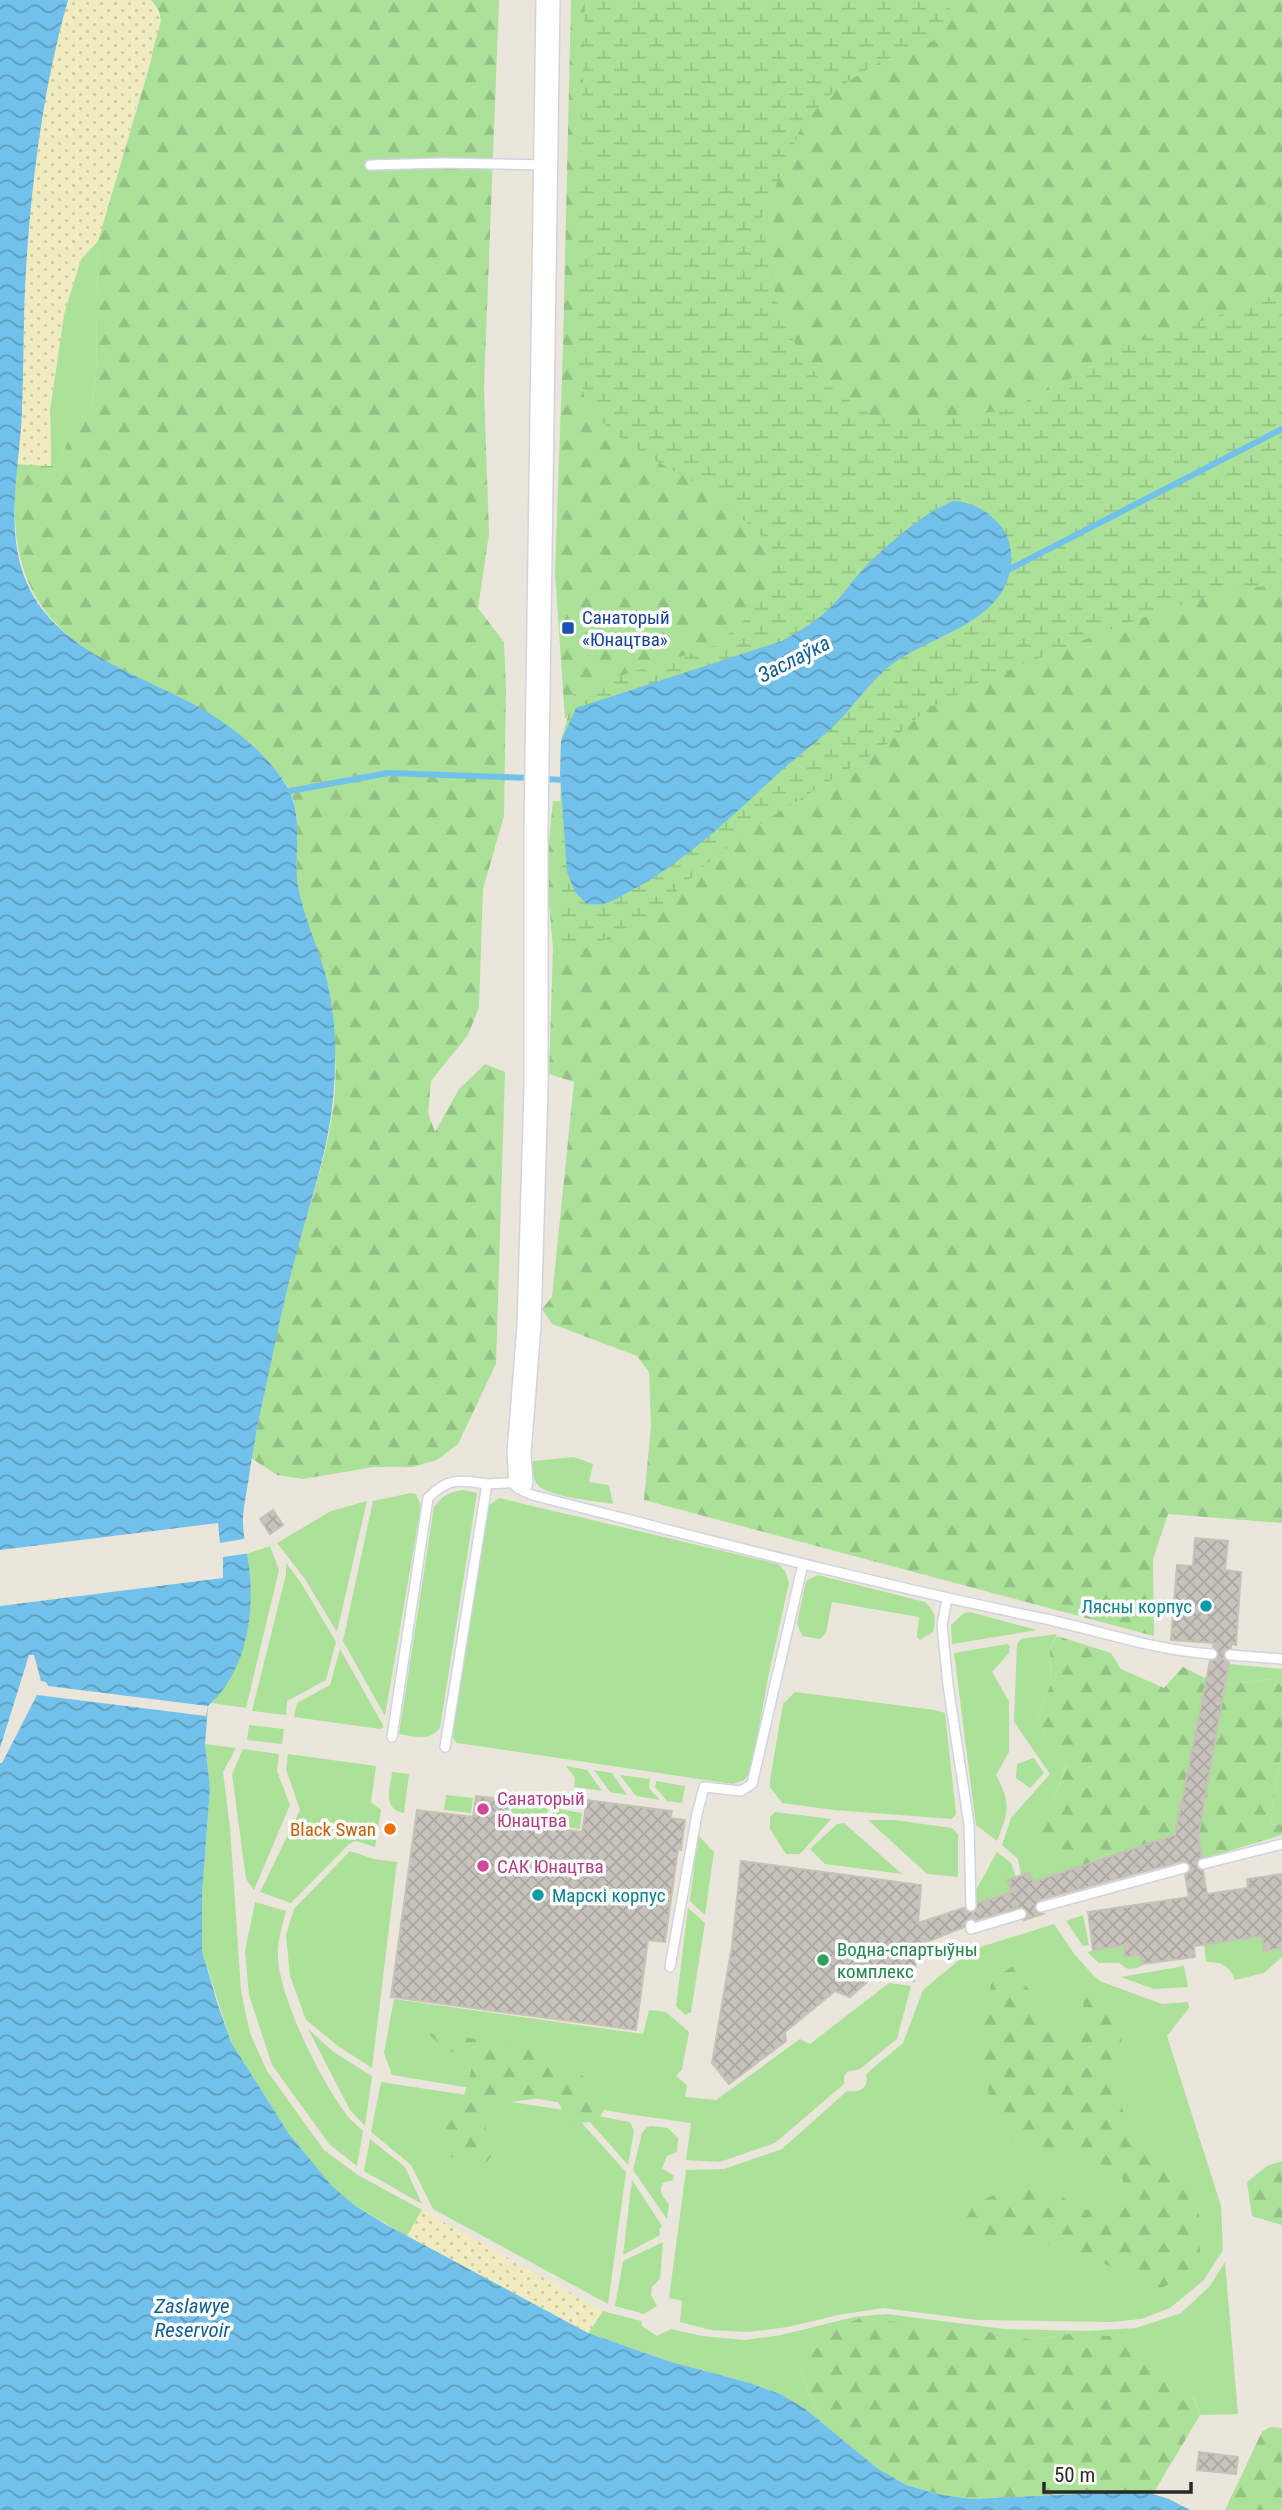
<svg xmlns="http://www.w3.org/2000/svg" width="1282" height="2510" viewBox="0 0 1282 2510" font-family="'Roboto Condensed',sans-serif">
	<defs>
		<pattern id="forest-firs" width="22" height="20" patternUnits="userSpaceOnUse" patternTransform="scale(1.75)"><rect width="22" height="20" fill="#ace199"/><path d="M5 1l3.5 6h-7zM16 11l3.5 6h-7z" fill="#94c184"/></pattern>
		<pattern id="wetland-marsh" width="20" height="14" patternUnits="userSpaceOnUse" patternTransform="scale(1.75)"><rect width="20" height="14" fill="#ace199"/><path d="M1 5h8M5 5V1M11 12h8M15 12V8" fill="none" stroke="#94c184"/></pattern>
		<pattern id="sand-dots" width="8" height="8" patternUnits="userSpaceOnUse" patternTransform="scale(1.75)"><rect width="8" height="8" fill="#f0ecbf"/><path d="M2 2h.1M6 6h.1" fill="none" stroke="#cecaa4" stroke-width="1.8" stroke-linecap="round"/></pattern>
		<pattern id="water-waves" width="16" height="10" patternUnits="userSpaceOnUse" patternTransform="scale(1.75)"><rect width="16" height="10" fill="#71c1eb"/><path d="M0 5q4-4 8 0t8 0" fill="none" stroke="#5d9dbe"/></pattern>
		<pattern id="building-cross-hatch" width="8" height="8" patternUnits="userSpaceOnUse" patternTransform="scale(1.75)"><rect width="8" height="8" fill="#c7c2bb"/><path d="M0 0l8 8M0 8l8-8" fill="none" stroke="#aba7a1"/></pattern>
	</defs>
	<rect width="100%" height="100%" fill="#ebe6db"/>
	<g fill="#ace199">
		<polygon points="98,241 96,377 92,404 68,441 61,457 51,466 50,410 64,314 81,259"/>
		<path d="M574 1457 593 1464 589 1482 609 1485 613 1504C597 1501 547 1497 538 1485 533 1480 532 1471 532 1464L534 1461Z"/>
		<path d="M463 1490 477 1493 440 1728C429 1742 415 1736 399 1734L434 1507C442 1496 449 1492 463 1490Z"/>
		<polygon points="411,1493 416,1494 421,1506 385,1716 343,1641 373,1501"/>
		<polygon points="499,1498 778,1564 785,1571 789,1583 768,1678 751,1772 744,1780 733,1784 457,1743 450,1735 471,1617 485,1508"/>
		<polygon points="367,1501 337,1632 305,1579 277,1543 331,1511"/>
		<path d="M270 1546 279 1570 246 1708 212 1703C250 1655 255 1612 247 1554Z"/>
		<polygon points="286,1563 301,1583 336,1642 326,1680 287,1701 286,1715 252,1711 286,1574"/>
		<path d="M818 1575 925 1602C935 1611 937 1619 933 1632L920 1640 917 1637 919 1617 832 1602 826 1633 820 1639 802 1636 797 1623 806 1581Z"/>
		<polygon points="970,1612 1037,1630 952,1644 951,1625 964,1613"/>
		<polygon points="1057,1634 1050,1649 1051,1684 1037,1717 1045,1735 1067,1764 1053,1802 1078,1867 1033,1882 1029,1873 1021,1875 1018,1859 1002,1845 1011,1818 1050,1774 1014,1722 1017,1644 1021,1639"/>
		<path d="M1007 1644 1010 1646 1009 1653 992 1672 1009 1701V1752L996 1775C1011 1803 1009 1811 997 1841L976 1825 954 1653Z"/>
		<polygon points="340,1649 384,1727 380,1729 294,1717 297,1703 330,1685"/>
		<polygon points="1228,1664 1282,1669 1282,1687 1275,1679 1225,1685"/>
		<polygon points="795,1692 935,1710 945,1713 956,1814 952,1819 834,1810 782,1803 770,1787 770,1780 783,1704"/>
		<polygon points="249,1725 284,1729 282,1744 247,1740"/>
		<polygon points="205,1744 236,1748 223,1772 230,1827 241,1991 250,2033 267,2071 324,2150 358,2175 422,2210 407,2236 354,2205 332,2187 289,2134 231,2042 202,1951 202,1894 210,1788"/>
		<polygon points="1282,1747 1282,1824 1270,1825"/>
		<polygon points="243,1749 279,1754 277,1771 290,1805 254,1890 246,1879 232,1774"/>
		<polygon points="288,1754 376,1766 371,1802 381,1810 375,1847 356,1841 349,1844 291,1903 260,1892 300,1810 286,1769"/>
		<polygon points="1034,1758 1044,1773 1030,1788 1016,1778 1017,1764"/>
		<polygon points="566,1766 587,1770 602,1791 574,1787 575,1778"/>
		<polygon points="594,1770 612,1773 627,1795 610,1792"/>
		<path d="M392 1772 409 1774 404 1813C382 1810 390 1787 392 1772Z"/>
		<polygon points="620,1775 650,1779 649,1788 660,1800 636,1796"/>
		<polygon points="656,1781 685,1786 682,1803 667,1801 655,1787"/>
		<polygon points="446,1795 473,1798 471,1813 444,1810"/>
		<polygon points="512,1803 548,1808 546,1824 534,1822 534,1818 511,1815"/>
		<polygon points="553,1808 582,1813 580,1829 550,1825"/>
		<polygon points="775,1812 831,1819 800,1854 786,1854 770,1829 770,1817"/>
		<polygon points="868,1820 895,1820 952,1828 958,1834 958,1877 927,1874"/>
		<polygon points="844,1823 902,1874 825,1864 810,1849 837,1824"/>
		<polygon points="698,1835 714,1852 705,1915 690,1901"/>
		<polygon points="350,1851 374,1859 397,1862 372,2068 338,2046 306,2020 290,1976 286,1935 294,1909"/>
		<polygon points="997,1852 1011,1863 1016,1877 1007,1880 1012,1892 976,1904 976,1890"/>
		<path d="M255 1902 286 1911C282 1926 277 1943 278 1958 280 1998 320 2079 344 2111 349 2119 357 2125 363 2131L357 2166 330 2145 272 2065 249 1995 245 1951Z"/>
		<polygon points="688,1908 705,1923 691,2012 685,2015 676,2006"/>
		<polygon points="1083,1915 1089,1945 1083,1946 1066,1921"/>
		<path d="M1054 1924 1075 1955 1093 1975 1102 1982 1162 2004 1188 2002 1189 2008 1167 2036 1221 2206 1223 2250 1204 2280 1170 2308 1141 2319 1112 2322 978 2320 883 2308 838 2315 788 2327 748 2332 711 2330 680 2322 682 2301 669 2298 686 2170 724 2169 782 2149 847 2091C860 2093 869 2089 866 2074L903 2043 923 1990 971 1950Z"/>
		<path d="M1262 1936 1264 1950 1282 1948V1957L1264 1973 1235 1980C1230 1966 1221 1961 1206 1962L1204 1944Z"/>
		<polygon points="1124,1945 1125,1957 1141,1955 1144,1964 1138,1968 1128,1969 1119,1963 1099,1963 1087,1952"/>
		<polygon points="1184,1966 1188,1987 1154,1989 1121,1977"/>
		<polygon points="889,1983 911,1986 897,2039 860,2069 847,2072 844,2076 844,2084 775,2143 720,2162 686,2160 691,2123 641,2116 392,2075 384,2053 394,1999 643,2034 649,2010 666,2012 689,2032 682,2069 676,2076 687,2085 685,2097 716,2100 800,2039 810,2044"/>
		<polygon points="308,2029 335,2053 372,2076 365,2126 350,2110"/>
		<polygon points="381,2082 571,2111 626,2172 608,2304 433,2209 411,2165 371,2132"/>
		<polygon points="582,2113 630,2122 634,2131 628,2165"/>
		<path d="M652 2126 668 2128 678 2138 677 2152 667 2156 662 2168 674 2176 673 2180 663 2183C658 2191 663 2197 669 2204L667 2219 633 2170 642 2133 647 2127Z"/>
		<polygon points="370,2139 405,2167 422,2204 364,2171"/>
		<polygon points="632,2180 662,2226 659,2230 660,2235 623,2255"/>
		<polygon points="663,2242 660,2279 652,2287 651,2295 657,2306 644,2314 615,2306 623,2261"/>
		<polygon points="1225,2262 1238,2414 1200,2415 1195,2399 1074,2333 1034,2340 861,2318 832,2329 806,2351 801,2368 808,2390 825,2426 803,2408 780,2394 750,2383 671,2362 588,2333 603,2311 641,2321 642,2326 657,2336 671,2329 702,2336 745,2340 781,2335 854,2317 887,2314 1004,2329 1086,2331 1136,2328 1181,2313 1210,2286"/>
	</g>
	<g fill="url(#forest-firs)">
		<path d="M151 0H499L484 387 489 534 478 608 504 642 506 690 504 816 483 889 479 1007 468 1035 431 1081 428 1113 435 1132 459 1089 485 1064 505 1072 496 1364 458 1444 437 1460 413 1467H374L303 1479 277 1475 251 1458C265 1392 277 1326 294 1261 312 1193 340 1126 335 1054 334 1031 333 1006 328 985 320 951 303 920 298 886 293 854 304 819 289 789 278 769 259 753 242 739 205 706 161 690 118 668 27 621 7 561 17 464L51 466 61 457 68 441 92 404 96 377 98 241 151 61 159 11Z"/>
		<polygon points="571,0 1282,0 1282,1523 1168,1514 1153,1559 1154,1636 644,1500 651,1426 649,1372 637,1356 552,1324 542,1309 552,1297 574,1082 549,1074 553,949 546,871 553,801 562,801 830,608 577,708 565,719 555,573 563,347"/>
		<polygon points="1057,1636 1111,1653 1121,1669 1164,1688 1183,1667 1207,1679 1175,1835 1078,1867 1036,1842 1035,1811 1053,1802 1067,1765 1045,1735 1037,1717 1051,1684 1050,1649"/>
		<polygon points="1275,1679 1282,1687 1282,1747 1270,1825 1282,1824 1282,1835 1202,1859 1198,1837 1225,1685"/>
		<polygon points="1013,1966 1039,2005 1054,2041 1080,2039 1085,1988 1125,2012 1118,2071 1124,2122 1161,2155 1183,2182 1199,2215 1200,2254 1181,2279 1152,2292 1097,2259 1038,2240 974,2238 961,2228 974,2204 1030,2179 1050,2185 1078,2211 1120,2205 1123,2179 1085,2154 1019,2149 994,2118 976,2036 993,1979"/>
		<polygon points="426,2033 547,2047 563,2063 560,2071 551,2079 556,2083 581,2074 594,2087 605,2108 598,2121 570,2124 558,2102 540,2098 497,2104 487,2118 484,2144 495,2148 488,2161 476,2169 443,2153 438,2132 451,2115 455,2103 463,2099 472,2067"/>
		<polygon points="1282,2161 1282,2225 1252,2216 1247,2182 1267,2166"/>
		<polygon points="861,2318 995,2333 1034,2340 1074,2333 1118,2337 1136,2346 1195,2400 1200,2415 1153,2494 1119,2492 972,2499 937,2494 906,2485 877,2468 825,2426 808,2390 801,2367 806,2350 831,2329"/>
		<polygon points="1270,2427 1282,2428 1282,2510 1225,2510 1262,2432"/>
	</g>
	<polygon fill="url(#wetland-marsh)" points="585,0 948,0 951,18 935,40 878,63 836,89 803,123 761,220 776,298 793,340 819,379 872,416 939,420 1010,409 1070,379 1133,343 1220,315 1282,292 1282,584 1219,592 1119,626 974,684 928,709 882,748 749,831 704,866 652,914 594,945 559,945 561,741 575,690 717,645 752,613 773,575 764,538 713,493 649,457 612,432 586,403 575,360"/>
	<g fill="url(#sand-dots)">
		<path d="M68 0H151L159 11 161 21 98 241 81 259 64 314 50 410 51 466 17 464C24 400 23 336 26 273 31 181 43 88 68 0Z"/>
		<polygon points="422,2210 603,2311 588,2333 407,2236"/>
	</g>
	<g fill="url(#water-waves)">
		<path d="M0 0H68C43 88 32 179 26 269 23 316 24 364 22 411 20 463 6 518 22 570 46 647 132 671 195 705 228 723 266 752 286 785 305 816 293 852 298 886 304 920 321 952 328 985 333 1008 336 1037 335 1060 335 1129 317 1179 299 1244 287 1286 278 1329 269 1372 261 1409 253 1446 248 1483 246 1496 243 1509 243 1521 243 1539 249 1558 250 1577 254 1622 243 1675 208 1706L205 1744 210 1788 202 1894V1951L217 2002 231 2042 289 2134 332 2186 354 2205 385 2224 588 2333 671 2362 750 2383 780 2394 804 2408 877 2468 906 2485 937 2494 972 2499 1119 2492 1153 2494 1169 2499 1190 2510H0Z"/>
		<path d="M953 501C975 502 993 514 1005 532 1010 542 1012 552 1011 563 1005 628 923 634 883 672 866 688 853 706 837 723 819 740 799 755 781 771 734 814 688 860 632 890 623 895 613 902 603 904 598 905 592 904 587 904L575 892 567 872 560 774 561 741 576 708 782 641C800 631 817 621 831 607 844 594 854 578 866 566 889 543 924 513 953 501Z"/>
	</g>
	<g fill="#ebe6db">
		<polygon points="218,1523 220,1543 249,1538 251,1553 223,1557 223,1578 0,1606 0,1550"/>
		<polygon points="29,1655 34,1655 41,1681 46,1682 48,1686 208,1706 206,1716 37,1695 2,1763 0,1763 0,1748"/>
	</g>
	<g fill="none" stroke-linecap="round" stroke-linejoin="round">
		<g stroke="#71c1eb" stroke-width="6">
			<polyline points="1004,572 1282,429"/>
			<polyline points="543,779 567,780"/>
			<polyline points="290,791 388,773 532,778"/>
		</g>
	</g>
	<g fill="url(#building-cross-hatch)" stroke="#c6c2b5" stroke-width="2">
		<polygon points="273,1510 283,1525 270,1534 260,1519"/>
		<polygon points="1195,1538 1228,1541 1225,1570 1241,1572 1236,1645 1231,1644 1231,1648 1223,1654 1224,1659 1229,1662 1198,1837 1202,1857 1198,1860 1196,1865 1199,1869 1203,1871 1207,1894 1248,1888 1247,1879 1282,1874 1282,1948 1264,1951 1262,1936 1194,1946 1195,1957 1142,1964 1141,1955 1125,1957 1124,1945 1093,1950 1088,1912 1189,1897 1185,1875 1189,1872 1191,1867 1188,1863 1182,1861 1039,1900 1034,1908 1037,1912 1043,1914 1024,1920 1028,1913 1022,1907 976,1920 968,1919 964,1927 917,1946 914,1981 875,1975 850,1997 835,1991 785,2032 786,2041 729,2084 712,2063 732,1946 741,1861 921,1885 918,1923 964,1908 968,1912 974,1912 978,1903 1012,1892 1007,1880 1029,1873 1033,1882 1175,1835 1210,1661 1215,1660 1219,1654 1213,1647 1214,1643 1171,1640 1177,1565 1193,1566"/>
		<polygon points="476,1796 509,1800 506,1822 582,1832 587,1800 672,1811 670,1818 685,1820 681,1850 678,1849 665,1942 648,1940 636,2030 391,1997 417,1810 473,1817"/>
		<polygon points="1199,2452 1238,2457 1236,2474 1197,2470"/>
	</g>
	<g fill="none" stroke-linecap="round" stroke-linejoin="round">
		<g stroke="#d1d3e2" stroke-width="12">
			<g id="service">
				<polyline points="370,165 444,163 544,165"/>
				<polyline points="947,1599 942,1625 948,1685 969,1824 971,1906"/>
				<polyline points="1230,1655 1282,1659"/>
				<path d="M392 1737 428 1498C448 1477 460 1480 487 1484"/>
				<path d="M445 1747 487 1484 521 1482 523 1491 532 1495C701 1538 870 1583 1041 1618 1098 1630 1153 1650 1212 1654"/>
				<polyline points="1203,1864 1282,1844"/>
				<polyline points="1041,1907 1184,1868"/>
				<polyline points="971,1925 971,1929 1021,1914"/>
				<polyline points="670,1967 697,1814 704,1787 741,1791 752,1784 803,1564"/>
			</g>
		</g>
		<g stroke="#d1d3e2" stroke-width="26">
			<polyline id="tertiary" points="521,1482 519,1453 529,1326 536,1088 536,829 548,0"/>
		</g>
		<use href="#service" stroke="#fff" stroke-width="9"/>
		<use href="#tertiary" stroke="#fff" stroke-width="23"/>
	</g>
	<rect fill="#1a4fb4" stroke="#fff" stroke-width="2.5" x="561" y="621" width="14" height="14" rx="3.5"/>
	<g fill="#0f9aa8" stroke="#fff" stroke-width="2.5">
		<circle cx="1206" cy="1606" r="7"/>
		<circle cx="538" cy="1895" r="7"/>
	</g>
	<g fill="#d1479c" stroke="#fff" stroke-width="2.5">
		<circle cx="483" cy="1809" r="7"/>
		<circle cx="483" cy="1866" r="7"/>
	</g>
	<circle fill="#e8710a" stroke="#fff" stroke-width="2.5" cx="390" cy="1829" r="7"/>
	<circle fill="#2e9e5b" stroke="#fff" stroke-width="2.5" cx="823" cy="1960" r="7"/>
	<g text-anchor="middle" stroke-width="7" stroke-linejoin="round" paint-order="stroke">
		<g font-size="19" fill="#164399" stroke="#fff" text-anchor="start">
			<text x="582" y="624">Санаторый<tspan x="582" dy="22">«Юнацтва»</tspan></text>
		</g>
		<g font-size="19" fill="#0d838f" stroke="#fff" text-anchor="end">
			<text x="1192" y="1613">Лясны корпус</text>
			<text x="552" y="1902" text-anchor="start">Марскі корпус</text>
		</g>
		<g font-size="19" fill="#b23c85" stroke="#fff" text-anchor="start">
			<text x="497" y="1805">Санаторый<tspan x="497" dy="22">Юнацтва</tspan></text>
			<text x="497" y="1873">САК Юнацтва</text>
		</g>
		<g font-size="19" fill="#c56008" stroke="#fff" text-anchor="end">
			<text x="376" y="1836">Black Swan</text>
		</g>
		<g font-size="19" fill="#27864d" stroke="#fff" text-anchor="start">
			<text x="837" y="1956">Водна-спартыўны<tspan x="837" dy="22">комплекс</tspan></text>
		</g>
		<g font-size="21" font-style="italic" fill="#115e96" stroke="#fff">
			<text transform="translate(794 659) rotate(-27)" y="7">Заслаўка</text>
			<text x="192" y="2313">Zaslawye<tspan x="192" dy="24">Reservoir</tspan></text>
		</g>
	</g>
	<path d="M1044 2482v10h147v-10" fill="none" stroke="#292929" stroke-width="3.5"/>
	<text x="1054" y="2482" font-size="21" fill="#292929" stroke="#ffffff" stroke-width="5" paint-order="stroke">50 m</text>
</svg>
